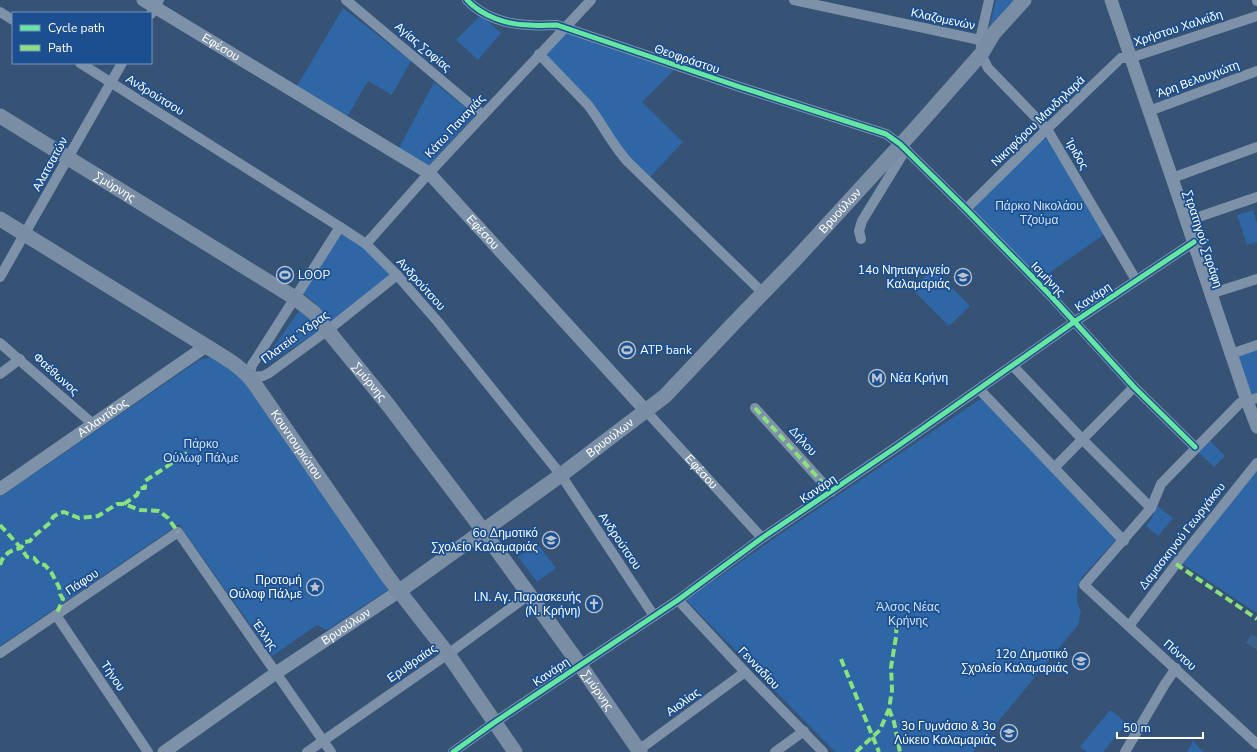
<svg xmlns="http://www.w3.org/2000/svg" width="1257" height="752" viewBox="0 0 1257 752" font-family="'Nunito Sans',sans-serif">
	<rect width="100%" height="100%" fill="#365274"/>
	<g fill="#2f66a5">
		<polygon points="996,0 1017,0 989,29"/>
		<polygon points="343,8 411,61 392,95 368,81 347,117 297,86"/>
		<polygon points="481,15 501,33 478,60 456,40"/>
		<polygon points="566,32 674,70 642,102 683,142 650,177 624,151 543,54"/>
		<polygon points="434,82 475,115 428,166 399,148"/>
		<polygon points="1043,139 1047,139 1050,140 1105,234 1039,280 974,213 974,210 976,206"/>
		<polygon points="1253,210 1257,223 1257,242 1247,245 1237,215"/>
		<path d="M342 234 359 245 372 255 391 275 330 322C322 310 314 301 302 293Z"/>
		<polygon points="933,269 970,306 949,326 912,289"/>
		<polygon points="299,311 305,315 320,330 266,365 263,362"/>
		<polygon points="1257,348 1257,395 1250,397 1236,355"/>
		<polygon points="213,357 244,376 388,590 327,630 317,625 272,656 179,524 0,646 0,497 199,360"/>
		<polygon points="982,398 1117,539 1082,577 1077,589 1077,602 1081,612 1078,625 973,752 835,752 686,600 779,535"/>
		<polygon points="1210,441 1225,456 1214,467 1198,452"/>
		<polygon points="1257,469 1257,613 1183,564"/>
		<polygon points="1157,506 1173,518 1158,536 1146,526 1152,518"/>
		<polygon points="537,543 556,568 537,582 518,557"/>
		<polygon points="1110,710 1127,723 1103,752 1087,752 1080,747"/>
		<polygon points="1193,741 1203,752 1187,752"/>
	</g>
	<polygon fill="#3b618d" points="1251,634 1257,637 1257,650 1246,643"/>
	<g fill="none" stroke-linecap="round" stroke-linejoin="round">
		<g stroke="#7d92a8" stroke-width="10">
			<polyline points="346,0 483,115"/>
			<path d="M467 0C482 16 507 25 529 25 538 26 547 25 557 25L740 87 886 134 900 144 966 209 1050 295 1134 387 1195 447"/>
			<polyline points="794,0 980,40 983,58 988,68 1047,129 1136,280"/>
			<polyline points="1257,0 1257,1"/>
			<polyline points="0,12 13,20"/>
			<polyline points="151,14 159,0"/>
			<polyline points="980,40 989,0"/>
			<path d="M539 54 588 105C602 123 612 145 628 162L763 293"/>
			<polyline points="80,63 340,227 366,244 397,275 438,322 561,475 654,616"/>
			<polyline points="1149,111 1257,71"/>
			<polyline points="1172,178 1257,147"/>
			<polyline points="966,209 1047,129 1121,58 1130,58 1257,16"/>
			<polyline points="1187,221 1257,197"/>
			<polyline points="340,227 256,359 252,365 249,377 263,376 269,373 328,330 397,275"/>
			<polyline points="861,239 859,231 862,221 906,149"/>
			<polyline points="366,244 429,173 591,0"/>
			<polyline points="0,277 122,63"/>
			<polyline points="1210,294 1257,279"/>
			<polyline points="0,343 94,425"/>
			<polyline points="1231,354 1257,345"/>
			<polyline points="1013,366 1082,439 1151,508"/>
			<polyline points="0,374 20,359"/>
			<polyline points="979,389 1124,541"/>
			<polyline points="1257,398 1240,403 1161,484 1151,508 1084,585 1257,744"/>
			<polyline points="755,408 831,492"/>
			<path id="s1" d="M646 411 762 538"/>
			<polyline points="1054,468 1134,387"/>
			<polyline points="678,600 745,672 823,752"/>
			<polyline points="56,615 148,752"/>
			<polyline points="1129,626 1176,564 1257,463"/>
			<polyline points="0,653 178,532 331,752"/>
			<polyline points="307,752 448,654 530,594"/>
			<polyline points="453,752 495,722 678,600 762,538 895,448 1074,322 1194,242"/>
			<polyline points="636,752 745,672"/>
			<polyline points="775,752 804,731"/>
			<polyline points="1125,752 1165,684 1176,668"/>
		</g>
		<g stroke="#7d92a8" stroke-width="13">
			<path id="s2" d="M143 0 429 173 646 411"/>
			<polyline points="1111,0 1172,178 1247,401 1257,427"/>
			<path id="s3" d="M0 489 206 346"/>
			<path id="s4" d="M164 752 276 673 398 592"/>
		</g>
		<g stroke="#798da4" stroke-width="15">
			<path id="s5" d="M0 116 295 298 314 313 320 321 389 406 473 517 580 665 640 752"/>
			<path id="s6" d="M0 219 206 346C224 357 241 366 254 383L388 577 448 654 515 752"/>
			<path id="s7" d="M398 592 561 475 665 396 733 324 794 261 915 129 982 53 994 33 1024 0"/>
		</g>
		<g stroke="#8de07e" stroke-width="4" stroke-dasharray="8 4" stroke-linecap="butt">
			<polyline points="755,408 831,492"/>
			<polyline points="124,504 137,495 140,488 145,488 145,481 187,453"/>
			<polyline points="0,525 21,548 27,557 34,558 39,564 45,565 51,572 59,587 60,594 63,599 56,615"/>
			<polyline points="1176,564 1257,619"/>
			<path d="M0 565C3 554 11 550 21 548L25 542 30 541 34 536 51 522 53 517 59 513 64 512 79 518 98 516 117 504H124L140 510 159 511 168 518 178 532"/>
			<polyline points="841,659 879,752"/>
			<polyline points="889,709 894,722 900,752"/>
			<polyline points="856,752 880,730 889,709 892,690 891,667 896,637 897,619"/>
		</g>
		<g stroke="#1b4f8f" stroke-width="8">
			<g id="cycleway">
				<path d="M467 0C482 16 507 25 529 25 538 26 547 25 557 25L740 87 886 134 900 144 966 209 1050 295 1134 387 1195 447"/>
				<polyline points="453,752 495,722 678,600 762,538 895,448 1074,322 1194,242"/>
			</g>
		</g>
		<use href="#cycleway" stroke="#66e7a1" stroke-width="5"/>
	</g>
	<defs>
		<g id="stadium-ring" transform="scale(0.9)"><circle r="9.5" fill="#1b4f8f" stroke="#b9c2ce" stroke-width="1.5"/><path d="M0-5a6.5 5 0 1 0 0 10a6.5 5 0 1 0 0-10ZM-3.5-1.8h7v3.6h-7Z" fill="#b9c2ce"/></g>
		<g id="school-ring" transform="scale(0.9)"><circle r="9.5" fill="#1b4f8f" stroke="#b9c2ce" stroke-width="1.5"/><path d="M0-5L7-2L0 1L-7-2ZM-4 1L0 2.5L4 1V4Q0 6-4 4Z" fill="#b9c2ce"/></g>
		<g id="metro-ring" transform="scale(0.9)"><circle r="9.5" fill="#1b4f8f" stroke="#b9c2ce" stroke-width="1.5"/><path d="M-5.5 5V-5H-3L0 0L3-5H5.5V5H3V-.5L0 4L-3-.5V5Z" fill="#b9c2ce"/></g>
		<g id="sight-ring" transform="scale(0.9)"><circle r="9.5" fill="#1b4f8f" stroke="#b9c2ce" stroke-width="1.5"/><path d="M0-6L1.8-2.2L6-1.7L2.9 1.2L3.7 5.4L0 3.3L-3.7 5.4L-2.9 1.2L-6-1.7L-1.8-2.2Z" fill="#b9c2ce"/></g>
		<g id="church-ring" transform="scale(0.9)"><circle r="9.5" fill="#1b4f8f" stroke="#b9c2ce" stroke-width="1.5"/><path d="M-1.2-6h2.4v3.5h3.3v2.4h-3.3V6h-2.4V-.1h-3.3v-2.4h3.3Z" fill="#b9c2ce"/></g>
	</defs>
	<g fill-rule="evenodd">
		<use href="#stadium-ring" x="285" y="275"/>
		<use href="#school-ring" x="963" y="277"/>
		<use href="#stadium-ring" x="627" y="350"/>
		<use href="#metro-ring" x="877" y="378"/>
		<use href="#school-ring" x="551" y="540"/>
		<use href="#sight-ring" x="315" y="587"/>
		<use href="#church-ring" x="594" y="604"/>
		<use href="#school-ring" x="1081" y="661"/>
		<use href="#school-ring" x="1009" y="733"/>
	</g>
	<g text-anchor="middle" stroke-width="3.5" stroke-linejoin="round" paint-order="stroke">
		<g font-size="12" fill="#fff" stroke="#1b4f8f">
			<text transform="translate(943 19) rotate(12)" y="4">Κλαζομενών</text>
			<text transform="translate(1178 28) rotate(-18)" y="4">Χρήστου Χαλκίδη</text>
			<text dy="4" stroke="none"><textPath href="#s2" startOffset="91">Εφέσου</textPath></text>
			<text transform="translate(423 47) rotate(40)" y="4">Αγίας Σοφίας</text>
			<text transform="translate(687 59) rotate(19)" y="4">Θεοφράστου</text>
			<text transform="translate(1198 79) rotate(-20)" y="4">Άρη Βελουχιώτη</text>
			<text transform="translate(155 95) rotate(32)" y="4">Ανδρούτσου</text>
			<text transform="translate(1038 121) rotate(-44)" y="4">Νικηφόρου Μανδηλαρά</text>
			<text transform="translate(455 126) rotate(-47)" y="4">Κάτω Παναγιάς</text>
			<text transform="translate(1077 154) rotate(60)" y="4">Ίριδος</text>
			<text transform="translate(50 164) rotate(-61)" y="4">Αλατσατών</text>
			<text dy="4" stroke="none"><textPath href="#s5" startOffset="135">Σμύρνης</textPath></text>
			<text dy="4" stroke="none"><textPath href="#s7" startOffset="586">Βρυούλων</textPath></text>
			<text dy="4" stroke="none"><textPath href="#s2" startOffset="414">Εφέσου</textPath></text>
			<text transform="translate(1203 239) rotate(72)" y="4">Στρατηγού Σαράφη</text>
			<text transform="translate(1048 279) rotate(46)" y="4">Ισμήνης</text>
			<text transform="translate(421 284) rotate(48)" y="4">Ανδρούτσου</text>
			<text transform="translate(1093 297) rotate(-34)" y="4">Κανάρη</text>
			<text transform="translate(295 337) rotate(-36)" y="4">Πλατεία Ύδρας</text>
			<text transform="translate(56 374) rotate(42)" y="4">Φαέθωνος</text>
			<text dy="4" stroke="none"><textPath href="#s5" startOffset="459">Σμύρνης</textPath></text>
			<text dy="4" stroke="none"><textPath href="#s3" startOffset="125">Ατλαντίδος</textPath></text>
			<text dy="4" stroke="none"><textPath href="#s7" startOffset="262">Βρυούλων</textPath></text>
			<text transform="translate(803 441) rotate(48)" y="4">Δήλου</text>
			<text dy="4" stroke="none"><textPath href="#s6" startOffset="378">Κουντουριώτου</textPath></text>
			<text dy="4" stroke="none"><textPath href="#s1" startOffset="82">Εφέσου</textPath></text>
			<text transform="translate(818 489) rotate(-34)" y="4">Κανάρη</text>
			<text transform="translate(1182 536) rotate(-52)" y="4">Δαμασκηνού Γεωργάκου</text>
			<text transform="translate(620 541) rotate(56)" y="4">Ανδρούτσου</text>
			<text transform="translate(82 582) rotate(-34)" y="4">Πάφου</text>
			<text dy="4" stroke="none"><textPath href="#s4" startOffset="221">Βρυούλων</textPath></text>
			<text transform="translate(265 635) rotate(55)" y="4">Έλλης</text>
			<text transform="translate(1180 655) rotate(42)" y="4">Πόντου</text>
			<text transform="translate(412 663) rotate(-35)" y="4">Ερυθραίας</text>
			<text transform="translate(759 668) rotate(46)" y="4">Γενναδίου</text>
			<text transform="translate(551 672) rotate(-34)" y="4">Κανάρη</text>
			<text transform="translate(113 676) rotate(56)" y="4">Τήνου</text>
			<text dy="4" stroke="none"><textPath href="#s5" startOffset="843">Σμύρνης</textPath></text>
			<text transform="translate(683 702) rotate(-36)" y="4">Αιολίας</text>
		</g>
		<g font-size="12" fill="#cfe3fa" stroke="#1b4f8f">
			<text x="1039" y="210">Πάρκο Νικολάου<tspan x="1039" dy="14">Τζούμα</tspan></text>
			<text x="201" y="448">Πάρκο<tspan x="201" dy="14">Ούλωφ Πάλμε</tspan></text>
			<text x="908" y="611">Άλσος Νέας<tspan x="908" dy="14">Κρήνης</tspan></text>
		</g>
		<g font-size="12" fill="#fff" stroke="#1b4f8f" text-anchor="end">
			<text x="950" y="274">14ο Νηπιαγωγείο<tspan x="950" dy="14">Καλαμαριάς</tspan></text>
			<text x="298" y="279" text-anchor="start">LOOP</text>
			<text x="640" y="354" text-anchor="start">ATP bank</text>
			<text x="890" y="382" text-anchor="start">Νέα Κρήνη</text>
			<text x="538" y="537">6ο Δημοτικό<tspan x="538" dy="14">Σχολείο Καλαμαριάς</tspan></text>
			<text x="302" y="584">Προτομή<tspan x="302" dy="14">Ούλοφ Πάλμε</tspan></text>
			<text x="581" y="601">Ι.Ν. Αγ. Παρασκευής<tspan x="581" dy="14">(Ν. Κρήνη)</tspan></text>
			<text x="1068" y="658">12ο Δημοτικό<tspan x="1068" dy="14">Σχολείο Καλαμαριάς</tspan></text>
			<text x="996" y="730">3ο Γυμνάσιο &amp; 3ο<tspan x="996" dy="14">Λύκειο Καλαμαριάς</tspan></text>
		</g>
	</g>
	<rect x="12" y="12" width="140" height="52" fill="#1b4f8f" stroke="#7695bc"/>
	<rect x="20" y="25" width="20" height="6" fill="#66e7a1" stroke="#7695bc"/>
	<text x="48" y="32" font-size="12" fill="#ffffff">Cycle path</text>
	<rect x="20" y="45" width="20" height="6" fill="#8de07e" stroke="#7695bc"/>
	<text x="48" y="52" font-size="12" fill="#ffffff">Path</text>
	<path d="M1117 732v6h86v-6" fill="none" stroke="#ffffff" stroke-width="2"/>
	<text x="1123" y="732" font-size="12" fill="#ffffff" stroke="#1b4f8f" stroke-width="3" paint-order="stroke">50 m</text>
</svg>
